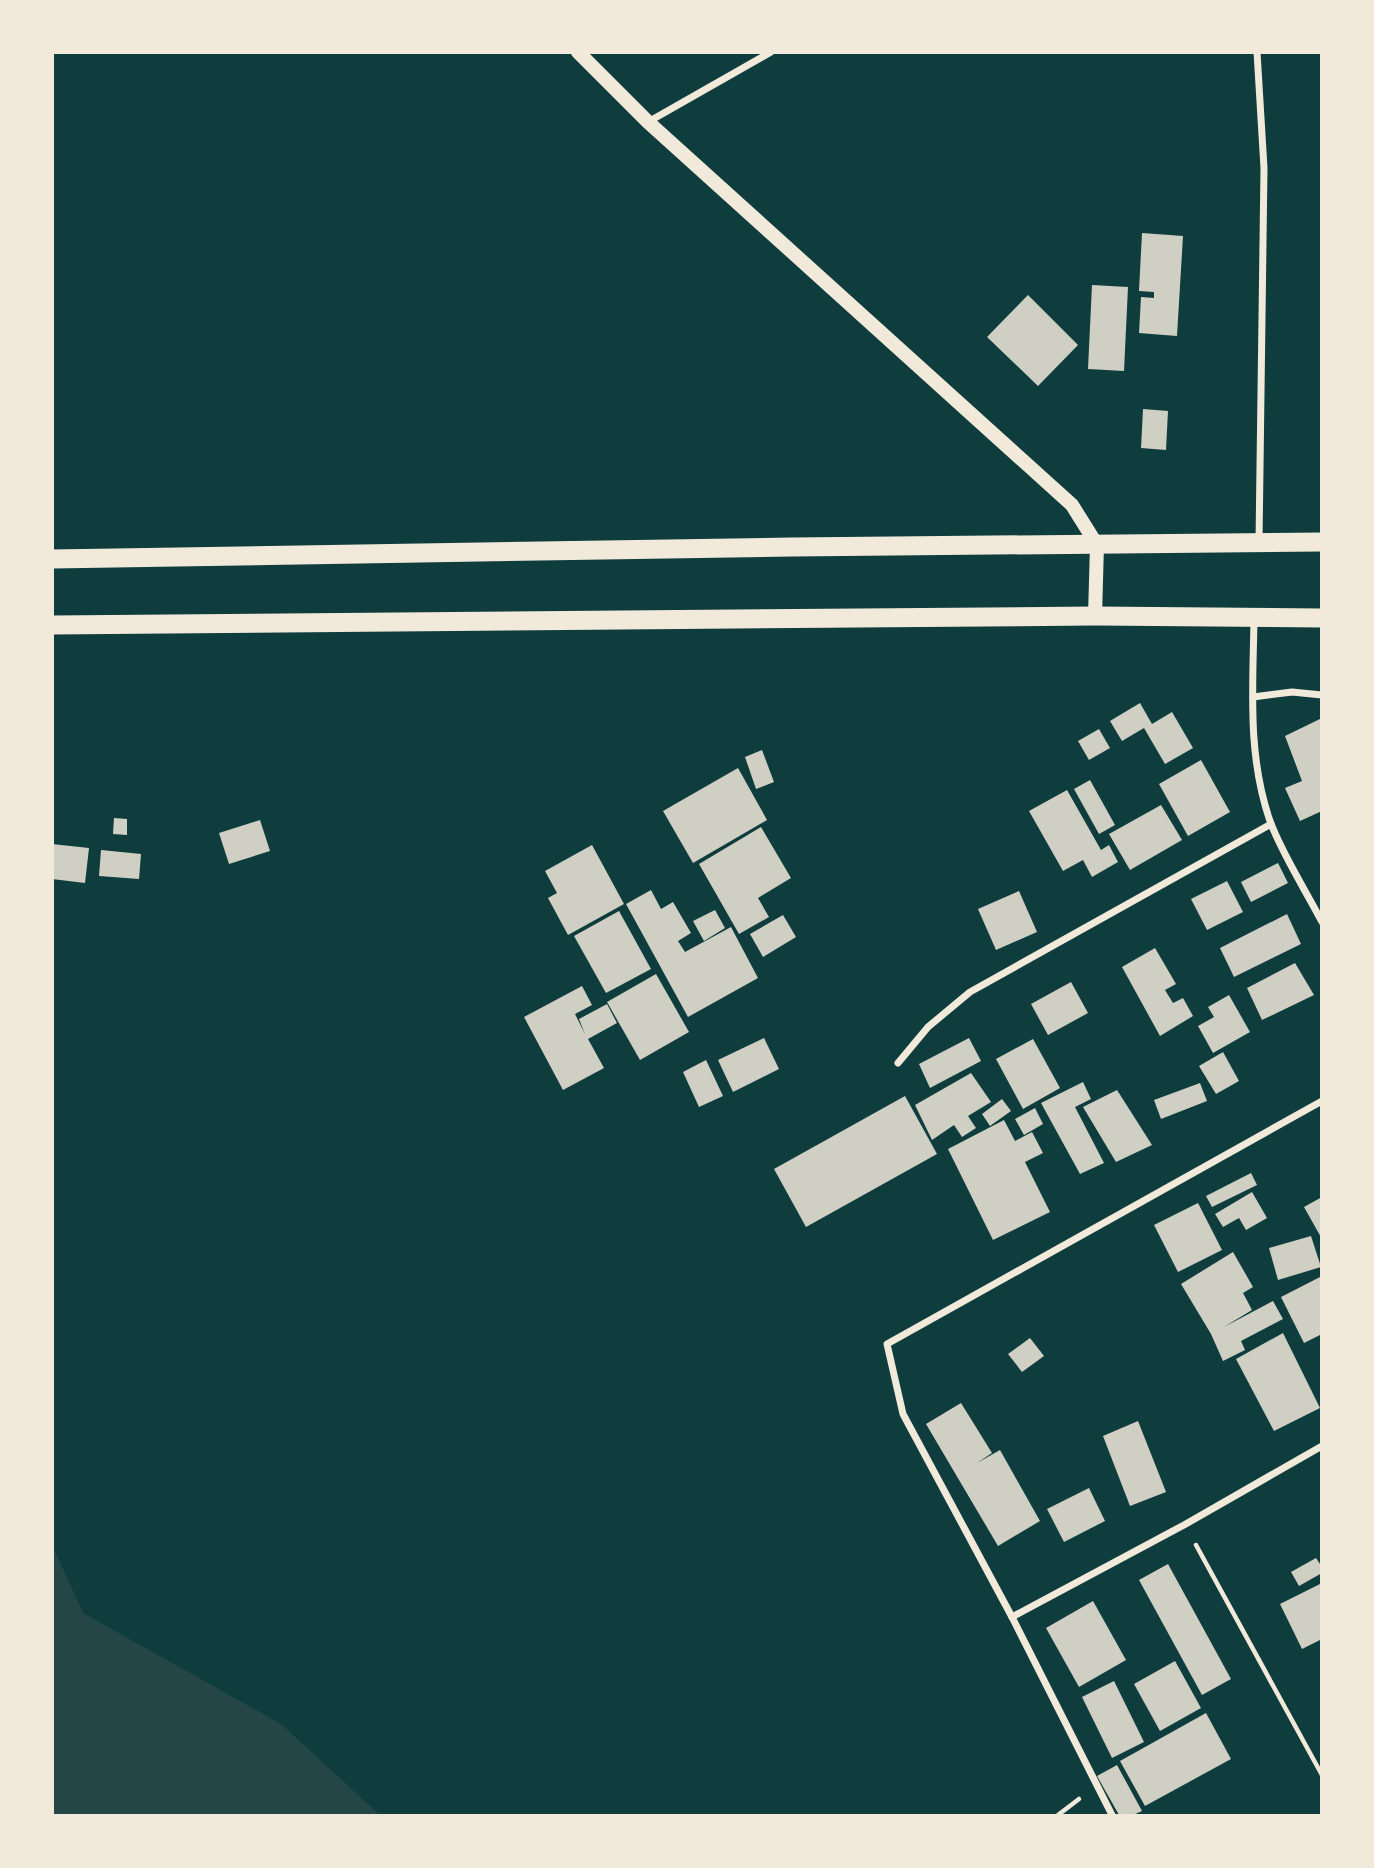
<svg xmlns="http://www.w3.org/2000/svg" width="1374" height="1868" viewBox="0 0 1374 1868" font-family="'Zilla Slab',serif">
	<rect width="100%" height="100%" fill="#0f3d3e"/>
	<polygon fill="#244646" points="53,1547 83,1613 281,1724 380,1815 53,1815"/>
	<g fill="#cfcfc3">
		<polygon points="1142,233 1183,236 1177,336 1139,333 1141,297 1154,298 1154,292 1139,291"/>
		<polygon points="1092,285 1128,287 1124,371 1088,369"/>
		<polygon points="1028,295 1078,345 1038,386 987,337"/>
		<polygon points="1143,409 1168,411 1166,450 1141,448"/>
		<polygon points="1140,703 1152,724 1172,712 1193,748 1165,764 1144,728 1122,741 1110,721"/>
		<polygon points="1322,718 1322,811 1300,821 1285,788 1302,781 1285,736"/>
		<polygon points="1099,729 1110,748 1089,760 1078,741"/>
		<polygon points="762,750 774,782 756,789 745,757"/>
		<polygon points="1201,760 1230,812 1188,836 1159,784"/>
		<polygon points="738,768 767,820 693,863 663,811"/>
		<polygon points="1090,780 1115,825 1099,834 1074,789"/>
		<polygon points="1067,790 1101,850 1109,845 1118,862 1092,877 1083,860 1063,871 1029,811"/>
		<polygon points="1161,805 1182,840 1130,870 1109,834"/>
		<polygon points="114,818 127,819 127,835 113,834"/>
		<polygon points="260,820 270,851 229,864 219,833"/>
		<polygon points="761,827 791,878 758,898 769,917 739,934 699,864"/>
		<polygon points="52,844 89,848 85,883 52,879"/>
		<polygon points="592,845 624,904 568,935 548,898 557,893 545,871"/>
		<polygon points="101,850 141,854 139,879 99,876"/>
		<polygon points="1278,863 1288,883 1251,902 1241,882"/>
		<polygon points="1227,881 1243,912 1207,930 1191,899"/>
		<polygon points="651,890 661,909 673,902 691,933 678,941 685,952 731,927 758,978 688,1017 626,904"/>
		<polygon points="1019,891 1037,932 996,950 978,909"/>
		<polygon points="715,910 725,928 704,941 693,921"/>
		<polygon points="619,911 651,969 606,993 574,936"/>
		<polygon points="1287,914 1301,944 1234,977 1220,948"/>
		<polygon points="783,915 796,937 763,957 750,934"/>
		<polygon points="1155,948 1176,984 1165,990 1173,1003 1183,998 1193,1016 1160,1036 1122,967"/>
		<polygon points="1295,963 1314,995 1262,1020 1247,988"/>
		<polygon points="656,974 689,1032 640,1060 607,1002"/>
		<polygon points="1071,982 1088,1013 1048,1035 1031,1004"/>
		<polygon points="582,986 592,1005 575,1014 585,1034 579,1019 607,1004 617,1023 588,1039 604,1068 563,1090 524,1017"/>
		<polygon points="1229,995 1250,1032 1213,1053 1198,1026 1214,1017 1208,1007"/>
		<polygon points="764,1038 779,1069 733,1092 718,1060"/>
		<polygon points="969,1038 981,1061 930,1088 919,1064"/>
		<polygon points="1033,1039 1060,1088 1023,1109 996,1059"/>
		<polygon points="1223,1052 1239,1081 1216,1094 1199,1066"/>
		<polygon points="706,1060 723,1096 699,1107 683,1072"/>
		<polygon points="971,1073 991,1102 968,1116 976,1128 962,1137 954,1125 932,1140 915,1105"/>
		<polygon points="1083,1082 1091,1099 1075,1107 1104,1163 1080,1174 1041,1103"/>
		<polygon points="1200,1083 1207,1101 1161,1119 1154,1100"/>
		<polygon points="1117,1090 1152,1145 1116,1162 1083,1107"/>
		<polygon points="905,1096 937,1154 806,1227 774,1169"/>
		<polygon points="1002,1099 1011,1111 990,1126 982,1114"/>
		<polygon points="1035,1108 1043,1124 1024,1135 1015,1119"/>
		<polygon points="1004,1120 1015,1141 1032,1132 1043,1153 1025,1162 1050,1212 993,1240 948,1149"/>
		<polygon points="1251,1173 1257,1185 1212,1207 1206,1196"/>
		<polygon points="1252,1192 1267,1218 1246,1230 1239,1218 1223,1227 1215,1214"/>
		<polygon points="1322,1197 1322,1239 1304,1207"/>
		<polygon points="1198,1203 1222,1250 1178,1272 1154,1225"/>
		<polygon points="1311,1236 1321,1267 1278,1280 1269,1248"/>
		<polygon points="1233,1252 1253,1287 1243,1293 1252,1310 1224,1327 1273,1301 1283,1319 1241,1341 1245,1350 1223,1361 1211,1334 1181,1284"/>
		<polygon points="1322,1276 1322,1334 1304,1343 1281,1297"/>
		<polygon points="1283,1333 1320,1408 1274,1431 1236,1359"/>
		<polygon points="1030,1338 1044,1356 1022,1372 1008,1354"/>
		<polygon points="961,1403 992,1453 977,1463 1000,1450 1040,1521 998,1546 926,1424"/>
		<polygon points="1138,1421 1166,1492 1130,1506 1103,1436"/>
		<polygon points="1089,1488 1105,1521 1064,1542 1047,1509"/>
		<polygon points="1316,1558 1322,1567 1322,1573 1299,1586 1291,1572"/>
		<polygon points="1168,1564 1231,1679 1202,1695 1139,1580"/>
		<polygon points="1322,1583 1322,1639 1302,1649 1280,1604"/>
		<polygon points="1093,1601 1126,1660 1079,1687 1046,1628"/>
		<polygon points="1175,1661 1201,1708 1160,1731 1134,1684"/>
		<polygon points="1114,1681 1144,1742 1112,1758 1082,1697"/>
		<polygon points="1206,1713 1231,1759 1145,1806 1120,1761"/>
		<polygon points="1117,1765 1142,1811 1133,1815 1119,1815 1097,1776"/>
	</g>
	<g fill="none" stroke-linecap="round" stroke-linejoin="round">
		<g stroke="#f1e9da" stroke-width="4.5">
			<polyline points="1196,1545 1322,1775"/>
			<polyline points="1058,1815 1079,1799"/>
		</g>
		<g stroke="#f1e9da" stroke-width="7">
			<polyline points="1257,52 1264,168 1259,542"/>
			<polyline points="648,122 771,52"/>
			<path d="M1254 619C1253 687 1247 755 1270 821 1281 852 1306 891 1322 922"/>
			<polyline points="1253,697 1292,692 1322,695"/>
			<polyline points="898,1063 928,1027 970,992 1271,824"/>
			<polyline points="1012,1617 1184,1525 1322,1446"/>
			<polyline points="1112,1815 1012,1617 903,1414 887,1344 1322,1101"/>
		</g>
		<polyline stroke="#f1e9da" stroke-width="14" points="578,52 648,122 1072,505 1097,545 1095,616"/>
		<g stroke="#f1e9da" stroke-width="19">
			<polyline points="52,559 792,547 1322,542"/>
			<polyline points="52,625 1095,616 1322,618"/>
		</g>
	</g>
	<rect width="1374" height="1868" fill="none" stroke="#f1e9da" stroke-width="108"/>
</svg>
